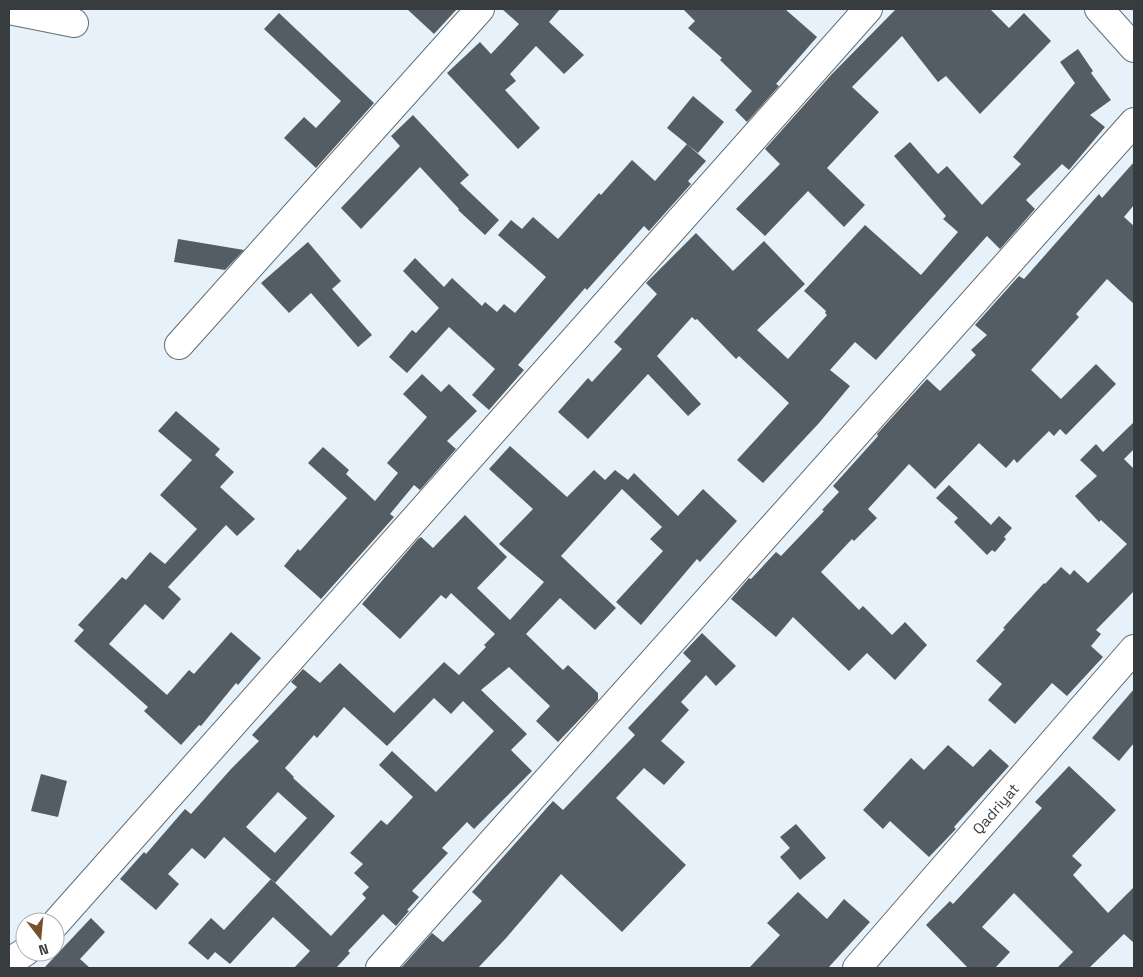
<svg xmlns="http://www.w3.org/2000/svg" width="1143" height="977" viewBox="0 0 1143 977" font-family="'Space Grotesk',sans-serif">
	<rect width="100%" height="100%" fill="#e6f1f9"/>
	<g fill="#535d63" fill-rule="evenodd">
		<polygon points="407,9 457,9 434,34"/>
		<polygon points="502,9 560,9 549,22 584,55 564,74 536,46 510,74 516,81 505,90 540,128 518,149 447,73 480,42 491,54 519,24"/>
		<polygon points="683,9 785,9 817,37 776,84 779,86 747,122 735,110 752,91 720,60 722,58 688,28 695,21"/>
		<polygon points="896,9 990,9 1009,28 1024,13 1051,41 980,114 946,76 938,82 902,36 852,87 879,112 827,168 865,205 844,227 808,191 765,236 736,209 780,164 765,149 831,75"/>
		<polygon points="279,13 374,103 316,168 284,138 304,117 316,128 341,101 264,29"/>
		<polygon points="1078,49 1093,71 1091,73 1111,100 1090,115 1105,127 1069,170 1062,164 1026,200 1035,209 1000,249 987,236 876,360 855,342 830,370 850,386 819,423 763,483 737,460 789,403 739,356 736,359 697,319 695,320 692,317 657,356 701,404 688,416 648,374 588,439 558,412 588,378 592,382 622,349 614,342 657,294 646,283 696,233 733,271 764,241 805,284 757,330 788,359 827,315 825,313 826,311 804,291 865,225 921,275 958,232 943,219 946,216 894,156 910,142 938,174 947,166 982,205 1021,164 1013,157 1075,83 1060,62"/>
		<polygon points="693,96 724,122 698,153 667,128"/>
		<polygon points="413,115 469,175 460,183 499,220 485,235 458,210 459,209 420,167 361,229 341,208 400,146 391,136"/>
		<polygon points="687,144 706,161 688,181 691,184 649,231 644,226 587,290 585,288 518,365 524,370 489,410 472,395 495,369 449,327 407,373 389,357 412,330 416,333 439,308 403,271 415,258 444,287 452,278 482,306 485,302 497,312 504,304 515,313 546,277 498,235 511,220 522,229 533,217 558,239 599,193 601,195 632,160 655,181"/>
		<polygon points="1134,162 1134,205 1124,217 1134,226 1134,304 1107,279 1076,314 1079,317 1031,370 1061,399 1096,364 1116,384 1066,435 1060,429 1054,436 1049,431 1017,463 1014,459 1006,468 979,443 935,489 909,464 868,509 877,518 854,541 852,539 821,572 859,610 863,606 892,635 905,622 927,645 895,680 867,653 849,671 793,617 776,637 731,599 749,578 751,579 776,552 781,556 824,511 822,510 839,492 833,486 878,436 877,434 927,379 940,391 976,355 971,350 987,335 975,325 1019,276 1024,279 1099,194 1102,198"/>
		<polygon points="178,239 244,250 225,270 174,262"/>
		<polygon points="308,242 341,281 332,289 372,335 358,347 311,293 289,313 261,283"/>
		<polygon points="422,374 441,392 449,384 477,411 447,441 456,449 420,490 414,485 390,514 394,517 321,599 284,566 298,549 300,551 347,498 308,463 323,447 349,470 346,474 375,501 398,473 387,463 427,417 403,394"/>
		<polygon points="176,411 220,449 215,455 234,472 220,487 255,519 237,536 226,525 168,587 181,599 163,620 145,604 109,644 167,695 189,670 194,674 231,632 261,658 238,685 236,683 201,726 199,725 181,745 144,711 148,707 74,641 84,630 78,625 122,577 126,580 150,552 165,564 197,529 160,495 192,460 158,431"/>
		<polygon points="1134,422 1134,449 1124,459 1134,469 1134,591 1096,630 1101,634 1091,646 1103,657 1067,696 1052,683 1015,724 988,700 1002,684 976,661 1005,629 1003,628 1044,583 1045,584 1061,567 1070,575 1074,570 1088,583 1127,544 1101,520 1099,522 1075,496 1097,476 1080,460 1096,444 1103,452"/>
		<path d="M510 446 567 497 594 470 605 480 615 470 628 480 634 473 678 516 703 489 737 521 700 562 697 559 641 625 616 602 663 551 650 539 662 527 622 489 561 556 616 608 595 630 560 598 526 634 563 670 568 665 598 693V700L558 742 536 721 550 706 509 667 481 690 527 734 511 750 532 771 474 829 467 822 442 848 448 853 412 891 419 897 407 910 409 911 396 926 383 914 348 951 350 953 336 968H294L310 951 273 917 230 964 215 952 208 960 188 943 211 918 224 930 271 879 331 936 366 898 362 894 369 887 354 873 363 864 350 853 381 820 387 825 413 797 379 765 392 751 436 792 494 731 463 701 451 714 434 698 387 746 344 707 317 738 314 735 285 768 294 777 293 778 335 816 275 883 224 837 205 859 192 848 168 874 179 884 156 910 120 879 144 852 146 854 185 809 191 814 231 769 259 741 252 735 297 687 291 682 303 669 320 683 340 663 394 713 444 662 459 675 486 647 484 645 495 634 451 593 446 599 441 595 400 639 362 604 418 539 421 537 433 548 465 515 507 557 477 588 510 620 544 582 499 544 533 509 489 469ZM278 792 307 818 275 853 246 827Z"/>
		<polygon points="949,485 991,525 999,516 1012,528 1004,537 1006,539 995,552 992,550 987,555 954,522 958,518 936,498"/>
		<polygon points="702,633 736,666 716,686 706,675 681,702 689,710 661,741 685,762 664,785 644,768 616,798 686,865 622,932 561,874 507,937 478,968 401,968 432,933 443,942 482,901 472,892 553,801 563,810 635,735 628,728 691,661 683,653"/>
		<polygon points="1134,689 1134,743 1119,761 1092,738"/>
		<polygon points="948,745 973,767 990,749 1009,766 954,827 956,829 929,857 890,821 883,829 863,810 911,758 924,770"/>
		<polygon points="1069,766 1116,810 1072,856 1082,865 1073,875 1108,913 1134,887 1134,943 1124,934 1089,968 1057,968 1073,952 1014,893 982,927 1010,952 995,968 968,968 926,925 950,901 953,904 1042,808 1035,802"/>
		<polygon points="41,774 67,781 58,817 31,811"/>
		<polygon points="796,824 826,858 800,880 780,857 790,848 780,837"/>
		<polygon points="798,892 827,919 844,899 870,922 828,968 749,968 780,935 767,923"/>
		<polygon points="91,918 105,932 80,959 90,968 44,968"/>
	</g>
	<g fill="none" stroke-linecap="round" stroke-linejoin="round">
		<g stroke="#626c73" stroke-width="30">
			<g id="minor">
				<polyline points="1099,9 1134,48"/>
				<polyline points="9,10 74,23"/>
				<polyline points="179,345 480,9"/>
				<polyline points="55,924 868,9"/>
				<polyline points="11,961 25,952"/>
				<polyline points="380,968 1134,122"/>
				<polyline points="857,968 1134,649"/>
			</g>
		</g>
		<use href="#minor" stroke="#fff" stroke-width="28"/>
	</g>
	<g text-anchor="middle" stroke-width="5" stroke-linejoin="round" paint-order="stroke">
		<g font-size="15" fill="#373c3f" stroke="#fff">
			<text transform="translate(996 809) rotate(-49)" y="5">Qadriyat</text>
		</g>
	</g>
	<rect width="1143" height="977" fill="none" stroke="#373c3f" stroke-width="20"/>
	<g transform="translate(40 937) rotate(164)"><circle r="24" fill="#ffffff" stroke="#afb1b2"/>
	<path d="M0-4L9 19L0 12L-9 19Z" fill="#76512c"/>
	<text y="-8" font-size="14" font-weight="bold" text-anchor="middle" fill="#373c3f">N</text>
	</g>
</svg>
